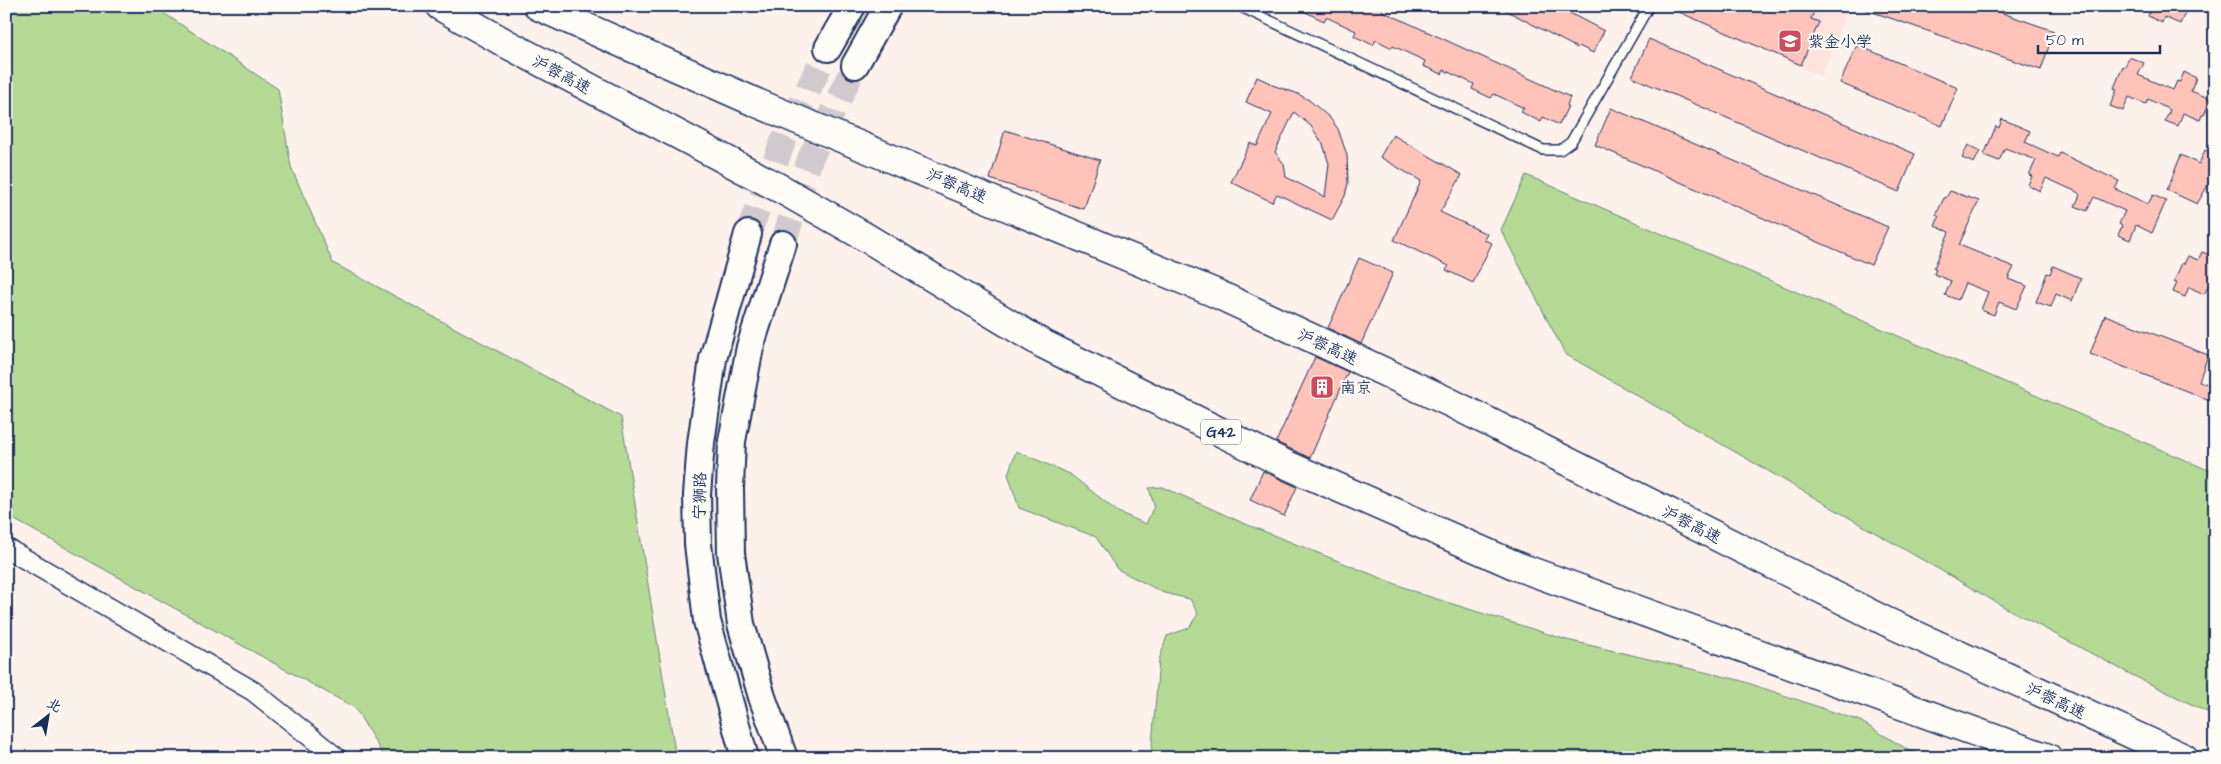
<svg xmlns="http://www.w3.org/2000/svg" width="2221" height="764" viewBox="0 0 2221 764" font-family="'Architects Daughter','LXGW WenKai TC',sans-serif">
	<rect width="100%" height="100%" fill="#fdf1eb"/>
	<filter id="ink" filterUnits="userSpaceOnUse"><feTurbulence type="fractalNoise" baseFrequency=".02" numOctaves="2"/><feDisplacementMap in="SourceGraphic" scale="10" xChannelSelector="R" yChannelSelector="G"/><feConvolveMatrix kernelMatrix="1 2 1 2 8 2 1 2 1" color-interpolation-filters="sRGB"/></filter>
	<g filter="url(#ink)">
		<polygon fill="#fee3dc" points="1669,6 1849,6 1821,76"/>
		<g fill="#b5da95" stroke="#68847a">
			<polygon points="6,6 153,6 278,89 291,167 333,263 621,417 676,758 385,758 355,708 6,515"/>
			<polygon points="1526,175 2215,473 2215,716 2130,674 2006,608 1565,354 1501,230"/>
			<polygon points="1016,451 1070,474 1118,512 1146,524 1154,506 1149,488 1163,487 1243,523 1421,594 1567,640 1739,680 1860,721 1910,751 1927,758 1151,758 1159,660 1167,636 1189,628 1198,614 1190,599 1164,593 1117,569 1096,537 1019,508 1008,474"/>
		</g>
		<g fill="#ffc3b9" stroke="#1b2f5e" fill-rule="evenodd">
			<polygon points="1293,6 1385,6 1382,11 1570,97 1567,105 1568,106 1559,125 1543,117 1541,122 1521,112 1524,108 1494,94 1491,98 1472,89 1474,84 1444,70 1442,74 1423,66 1425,61 1393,46 1392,48 1376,40 1373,45 1354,36 1356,31 1326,17 1324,21"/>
			<polygon points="1498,6 1554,6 1564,11 1564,10 1604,31 1593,53 1579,46 1577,48"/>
			<polygon points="1665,6 1802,6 1814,11 1811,19 1819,22 1801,65"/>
			<polygon points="1862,6 1982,6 2054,31 2041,70 1861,8"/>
			<polygon points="2139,6 2188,6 2180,24 2164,17 2162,23 2148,16 2150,11"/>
			<polygon points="1649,39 1915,154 1899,192 1632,77"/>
			<polygon points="1857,45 1958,88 1942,126 1840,83"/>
			<polygon points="2129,57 2144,63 2138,75 2173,90 2177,81 2180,82 2184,72 2196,78 2191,91 2211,99 2204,115 2202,115 2200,120 2183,113 2178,126 2165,121 2170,110 2148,99 2146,104 2129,97 2123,111 2110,106 2117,89 2114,88 2123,66 2125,67"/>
			<path d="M1257 77 1270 83 1269 84 1296 93 1309 100 1330 118 1338 129 1347 155 1348 183 1345 196 1332 220 1277 194 1272 202 1231 182 1250 143 1257 146 1272 114 1246 102ZM1294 112 1311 126 1323 144 1329 164 1325 197 1286 177 1284 164 1275 152Z"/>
			<polygon points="1611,108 1888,227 1871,265 1595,145"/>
			<polygon points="2002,119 2030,131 2025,142 2058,157 2060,153 2119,181 2115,189 2148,204 2153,195 2166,201 2152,233 2136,225 2130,240 2118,235 2122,226 2119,224 2125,211 2094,197 2087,211 2075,206 2080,195 2077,192 2046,178 2040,191 2028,185 2032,176 2029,175 2036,160 2005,148 1999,161 1984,155 1996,126 1999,128"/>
			<polygon points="1005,130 1100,160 1084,209 990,179"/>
			<polygon points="1393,135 1462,175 1440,212 1487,234 1484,240 1492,243 1473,283 1446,270 1449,266 1394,240 1421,181 1380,157"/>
			<polygon points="1968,145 1980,151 1974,163 1962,158"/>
			<polygon points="2205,150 2215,154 2215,173 2197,204 2167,190 2181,155 2199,164"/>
			<polygon points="1950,191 1979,201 1959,245 2014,267 2008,279 2027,286 2016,309 1999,302 1994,315 1981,310 1988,292 1965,283 1958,300 1945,295 1951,281 1934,274 1936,269 1934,268 1949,232 1935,226 1939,217 1936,215 1944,198 1946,198"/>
			<polygon points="2202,252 2215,257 2215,284 2211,282 2204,294 2189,287 2185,297 2173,292 2177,283 2174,282 2182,263 2184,264 2188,256 2198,260"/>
			<polygon points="1359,258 1393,273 1361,344 1328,328"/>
			<polygon points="2053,266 2081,278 2072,301 2056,294 2051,307 2036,302 2047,273 2050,274"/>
			<polygon points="2105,315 2208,355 2199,381 2215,387 2215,402 2090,354"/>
			<polygon points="1315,357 1348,372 1310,458 1276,442"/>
			<polygon points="1263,471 1297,487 1284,516 1250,500"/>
		</g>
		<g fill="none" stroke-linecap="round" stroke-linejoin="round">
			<g stroke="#d0cacf" stroke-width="26" stroke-dasharray="26 13" stroke-linecap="butt">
				<polyline points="748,234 782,144 828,48"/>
				<polyline points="783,244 810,159 855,65"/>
			</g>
			<g stroke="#1b2f5e" stroke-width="12">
				<polyline id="service" points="1239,6 1543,150 1560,150 1571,142 1649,6"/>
			</g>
			<g stroke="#1b2f5e" stroke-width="22">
				<polyline id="minor" points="6,548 253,691 337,758"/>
			</g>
			<g stroke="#1b2f5e" stroke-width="30">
				<g id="secondary">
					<polyline points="828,48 852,6"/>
					<polyline points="855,65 888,6"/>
					<polyline points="783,244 750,347 732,441 730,487 731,553 741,624 762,697 784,758"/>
					<polyline points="745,758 707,621 698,544 697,495 701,443 713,359 748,234"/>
				</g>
			</g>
			<g stroke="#1b2f5e" stroke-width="31">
				<g id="motorway">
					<polyline points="440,6 507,44 783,190 867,238 1043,344 1287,465 1519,567 2048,758"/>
					<polyline points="538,6 757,103 1215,293 1449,402 1887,622 2184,758"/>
				</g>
			</g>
			<use href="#service" stroke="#fdfcf7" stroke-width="9"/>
			<use href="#minor" stroke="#fdfcf7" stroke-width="19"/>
			<use href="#secondary" stroke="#fdfcf7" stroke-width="26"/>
			<use href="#motorway" stroke="#fdfcf7" stroke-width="28"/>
		</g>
	</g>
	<defs>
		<g id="school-square" transform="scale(1.25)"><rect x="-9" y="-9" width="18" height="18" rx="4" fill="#d1495b" stroke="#fdfcf7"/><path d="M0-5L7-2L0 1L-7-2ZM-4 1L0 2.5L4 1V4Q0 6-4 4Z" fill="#fff"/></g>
		<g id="building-square" transform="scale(1.25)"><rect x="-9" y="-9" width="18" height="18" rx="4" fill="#d1495b" stroke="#fdfcf7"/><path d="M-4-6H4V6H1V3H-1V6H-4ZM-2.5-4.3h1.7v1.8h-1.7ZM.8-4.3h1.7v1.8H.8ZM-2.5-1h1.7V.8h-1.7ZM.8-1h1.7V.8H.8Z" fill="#fff"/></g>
	</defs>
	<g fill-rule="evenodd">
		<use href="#school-square" x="1790" y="41"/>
		<use href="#building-square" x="1322" y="387"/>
	</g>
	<g text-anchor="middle" stroke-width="4" stroke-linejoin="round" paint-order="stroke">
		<rect fill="#fdfcf7" stroke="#5f6c8c" stroke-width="1" x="1201" y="419.5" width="40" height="25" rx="4"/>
		<g font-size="15" font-weight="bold" fill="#1b2f5e">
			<text x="1221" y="437">G42</text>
		</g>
		<g font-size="16" fill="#1b2f5e" stroke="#fdfcf7" text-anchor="start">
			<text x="1808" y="47">紫金小学</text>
			<text x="1340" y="393">南京</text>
		</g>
		<g font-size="16" fill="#1b2f5e" stroke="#fdfcf7">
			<text transform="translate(562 74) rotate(28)" y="6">沪蓉高速</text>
			<text transform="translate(957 185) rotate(23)" y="6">沪蓉高速</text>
			<text transform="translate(1328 346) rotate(25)" y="6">沪蓉高速</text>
			<text transform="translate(699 496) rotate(-89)" y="6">宁狮路</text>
			<text transform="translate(1692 524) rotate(27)" y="6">沪蓉高速</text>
			<text transform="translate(2056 700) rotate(25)" y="6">沪蓉高速</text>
		</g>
	</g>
	<rect width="2221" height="764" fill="none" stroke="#fdfcf7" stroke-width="25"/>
	<rect x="12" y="12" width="2196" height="739" fill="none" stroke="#1b2f5e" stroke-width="2" filter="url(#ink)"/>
	<g transform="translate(48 716) rotate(31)" stroke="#fdfcf7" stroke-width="4" paint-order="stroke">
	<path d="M0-4L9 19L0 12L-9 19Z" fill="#1b2f5e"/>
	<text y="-8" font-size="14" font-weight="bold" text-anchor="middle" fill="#1b2f5e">北</text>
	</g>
	<path d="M2038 45v8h122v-8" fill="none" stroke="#1b2f5e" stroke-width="2.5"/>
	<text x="2046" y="45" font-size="15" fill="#1b2f5e" stroke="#fdfcf7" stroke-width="4" paint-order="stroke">50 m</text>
</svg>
